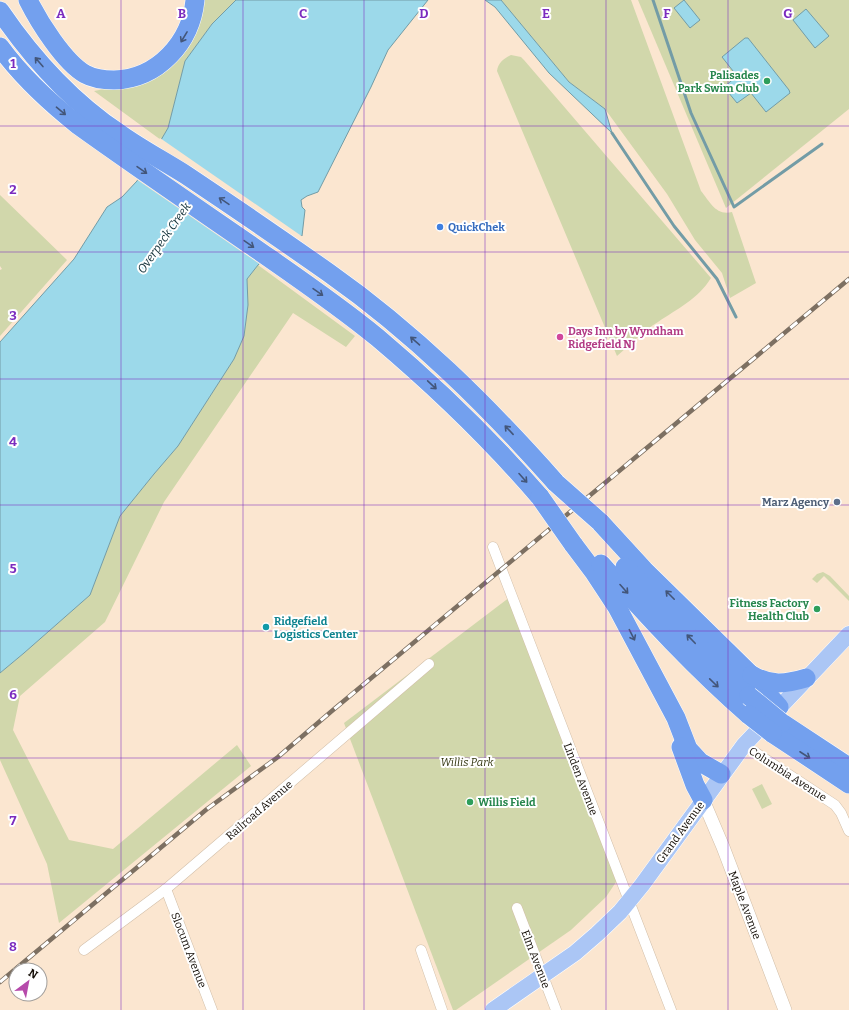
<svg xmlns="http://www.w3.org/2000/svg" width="849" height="1010" viewBox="0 0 849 1010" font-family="Bitter,serif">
	<rect width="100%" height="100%" fill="#fbe6d0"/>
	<g fill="#d1d7ab">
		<path d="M204 0H236L212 24 185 61 168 128 161 140 94 91C115 87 152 80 170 68 183 60 197 16 204 0Z"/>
		<path d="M501 0H631L701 191C710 202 716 216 732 212L756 283 730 298 722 273 695 240 667 194 605 109 569 82Z"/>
		<polygon points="638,0 849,0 849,109 726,208"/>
		<path d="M511 55 521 57 524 60 711 278C698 299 677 309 658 322 643 331 630 345 617 356L497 71C498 63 504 58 511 55Z"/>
		<polygon points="0,195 67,260 0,336 0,270 2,269 0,266"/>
		<polygon points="258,265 355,336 346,347 293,313 164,502 105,622 20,696 13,730 69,840 113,849 237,745 251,766 59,923 47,864 0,760 0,673 24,653 90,595 120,516 154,474 178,446 234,359 244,336 248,305 247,279"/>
		<polygon points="823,572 830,576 849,596 849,601 824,576 817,583 812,579 817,574"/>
		<polygon points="514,594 618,879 606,897 571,930 456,1010 453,1010 344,723"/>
		<polygon points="762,784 772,804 762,809 752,789"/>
	</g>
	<g fill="#9cd9ea" stroke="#739ca6">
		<polygon points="236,0 428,0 388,50 371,87 318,192 307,196 301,200 302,207 305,210 302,236 291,235 258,265 247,279 248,305 244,336 234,359 178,446 154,474 120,516 90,595 24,653 0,673 0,342 74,259 107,207 122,197 137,181 168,128 185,61 212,24"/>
		<polygon points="485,0 501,0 569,82 605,109 612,133 549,73 495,7"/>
		<polygon points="684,0 700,20 690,28 674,8"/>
		<polygon points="806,9 829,36 815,48 793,20"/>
		<polygon points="745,38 748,38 789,90 790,93 766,112 751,93 737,103 724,87 737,76 722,57"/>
	</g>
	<polygon fill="#fbe6d0" points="160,138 303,237 292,237 261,265 136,179"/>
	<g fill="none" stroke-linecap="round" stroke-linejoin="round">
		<g stroke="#739ca6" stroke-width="3">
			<polyline points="653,0 691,113 734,207 822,144"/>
			<polyline points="612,133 674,226 717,279 736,317"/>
		</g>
		<g stroke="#d2bfa9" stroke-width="11">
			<g id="minor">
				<polyline points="493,547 671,1010"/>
				<polyline points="744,745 835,805 841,813 849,831"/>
				<polyline points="166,889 212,1010"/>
				<polyline points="517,908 556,1010"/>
				<polyline points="84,950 166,889 429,664"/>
				<polyline points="421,950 442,1010"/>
			</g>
		</g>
		<g stroke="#d2bfa9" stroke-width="14">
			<polyline id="tertiary" points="703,800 723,847 785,1010"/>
		</g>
		<g stroke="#fff" stroke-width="17">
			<polyline id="primary" points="493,1010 575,953 597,934 620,912 642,885 744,745 849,634"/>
		</g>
		<g stroke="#fff" stroke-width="20">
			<g id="motorway">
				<path d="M28 0C39 22 64 62 85 74 94 79 104 80 114 80 158 79 191 42 195 0"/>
				<path d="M0 11C32 58 72 102 120 134 141 149 164 161 186 175 234 207 282 240 329 273 414 333 487 405 556 483"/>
				<path d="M0 47C22 77 49 102 78 125 135 166 194 206 252 246 295 276 338 305 378 338 436 387 490 439 540 497"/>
				<polyline points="600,522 644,570 748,672 779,707"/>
				<polyline points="573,544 594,572 617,607 676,718 688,749 700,762 721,774"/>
				<path d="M601 564C648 617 696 669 749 715"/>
				<polyline points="625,567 688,636 749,696"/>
				<path d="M752 675C770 686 786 684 806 678"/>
				<polyline points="782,723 849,767"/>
				<polyline points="772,733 849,784"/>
				<polyline points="681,747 695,785 703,800"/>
			</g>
		</g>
		<use href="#minor" stroke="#fff" stroke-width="10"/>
		<use href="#tertiary" stroke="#fff" stroke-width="13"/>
		<use href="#primary" stroke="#abc6f5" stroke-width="16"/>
		<use href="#motorway" stroke="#73a0ee" stroke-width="19"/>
		<g stroke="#7d7062" stroke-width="4.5">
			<polyline id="rail" points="0,982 207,809 278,757 333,710 849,279"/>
		</g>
		<use href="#rail" stroke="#fff" stroke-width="3" stroke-dasharray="9" stroke-linecap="butt"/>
		<g stroke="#fff" stroke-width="20" stroke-linecap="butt">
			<g id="motorway-bridge">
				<polyline points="556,483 600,522"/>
				<polyline points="540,497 573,544"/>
				<polyline points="749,696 782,723"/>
				<polyline points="749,715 772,733"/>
			</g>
		</g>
		<use href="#motorway-bridge" stroke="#73a0ee" stroke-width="19"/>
	</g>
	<defs><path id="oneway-shaft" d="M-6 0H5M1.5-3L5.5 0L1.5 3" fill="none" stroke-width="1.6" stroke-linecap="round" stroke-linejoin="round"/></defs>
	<g stroke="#43567a">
		<use href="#oneway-shaft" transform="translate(184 37) rotate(121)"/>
		<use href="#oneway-shaft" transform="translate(39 62) rotate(-131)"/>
		<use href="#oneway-shaft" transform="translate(61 111) rotate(40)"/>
		<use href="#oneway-shaft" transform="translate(142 170) rotate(35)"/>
		<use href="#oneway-shaft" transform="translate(224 201) rotate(-146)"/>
		<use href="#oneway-shaft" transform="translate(249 244) rotate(35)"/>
		<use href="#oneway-shaft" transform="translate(318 292) rotate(35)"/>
		<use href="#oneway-shaft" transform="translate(415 341) rotate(-139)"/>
		<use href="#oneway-shaft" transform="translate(432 385) rotate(43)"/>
		<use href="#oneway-shaft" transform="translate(509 430) rotate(-133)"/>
		<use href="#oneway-shaft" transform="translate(523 478) rotate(48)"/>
		<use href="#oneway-shaft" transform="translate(624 589) rotate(48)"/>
		<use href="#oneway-shaft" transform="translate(670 595) rotate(-135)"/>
		<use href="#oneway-shaft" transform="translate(632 635) rotate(63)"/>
		<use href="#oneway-shaft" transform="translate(691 639) rotate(-134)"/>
		<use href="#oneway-shaft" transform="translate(714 683) rotate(44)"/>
		<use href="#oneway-shaft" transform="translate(805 755) rotate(33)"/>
	</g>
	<path fill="none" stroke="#7b2cbf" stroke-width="1" stroke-opacity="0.55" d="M121 0V1010M243 0V1010M364 0V1010M485 0V1010M606 0V1010M728 0V1010M0 126H849M0 252H849M0 379H849M0 505H849M0 631H849M0 758H849M0 884H849"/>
	<g fill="#2e9e5b" stroke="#fff" stroke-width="1.5">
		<circle cx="767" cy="81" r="4"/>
		<circle cx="817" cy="609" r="4"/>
		<circle cx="470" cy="802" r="4"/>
	</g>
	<circle fill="#3f7fe0" stroke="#fff" stroke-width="1.5" cx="440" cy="227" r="4"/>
	<circle fill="#d1479c" stroke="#fff" stroke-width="1.5" cx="560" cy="337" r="4"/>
	<circle fill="#5c6f8a" stroke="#fff" stroke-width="1.5" cx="837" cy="502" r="4"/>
	<circle fill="#0f9aa8" stroke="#fff" stroke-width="1.5" cx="266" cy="627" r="4"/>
	<g text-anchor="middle" stroke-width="4" stroke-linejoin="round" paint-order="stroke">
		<g font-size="11" font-weight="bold" fill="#27864d" stroke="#fff" text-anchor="end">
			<text x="759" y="79">Palisades<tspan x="759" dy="13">Park Swim Club</tspan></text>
			<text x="809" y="607">Fitness Factory<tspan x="809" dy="13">Health Club</tspan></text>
			<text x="478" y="806" text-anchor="start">Willis Field</text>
		</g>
		<g font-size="11" font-weight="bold" fill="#366cbe" stroke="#fff" text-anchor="start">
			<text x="448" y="231">QuickChek</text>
		</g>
		<g font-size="11" font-weight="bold" fill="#b23c85" stroke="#fff" text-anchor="start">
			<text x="568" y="335">Days Inn by Wyndham<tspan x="568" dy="13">Ridgefield NJ</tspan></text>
		</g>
		<g font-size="11" font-weight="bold" fill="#4e5e75" stroke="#fff" text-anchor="end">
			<text x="829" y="506">Marz Agency</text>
		</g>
		<g font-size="11" font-weight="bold" fill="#0d838f" stroke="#fff" text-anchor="start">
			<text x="274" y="625">Ridgefield<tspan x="274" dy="13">Logistics Center</tspan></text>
		</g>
		<g font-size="11" font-style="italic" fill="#333610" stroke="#fff">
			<text x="467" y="766">Willis Park</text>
		</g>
		<g font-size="11" fill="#130d06" stroke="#fff">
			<text transform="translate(788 774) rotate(33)" y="4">Columbia Avenue</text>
			<text transform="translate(581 779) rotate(69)" y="4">Linden Avenue</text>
			<text transform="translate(259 810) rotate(-41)" y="4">Railroad Avenue</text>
			<text transform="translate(680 832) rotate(-54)" y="4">Grand Avenue</text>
			<text transform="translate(745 905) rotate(69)" y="4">Maple Avenue</text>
			<text transform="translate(189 950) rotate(69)" y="4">Slocum Avenue</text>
			<text transform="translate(536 959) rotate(69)" y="4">Elm Avenue</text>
		</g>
		<g font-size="12" font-style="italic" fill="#102f37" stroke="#fff">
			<text transform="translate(164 238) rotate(-55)" y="4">Overpeck Creek</text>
		</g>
	</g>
	<g font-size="13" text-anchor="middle" font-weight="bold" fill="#7b2cbf" stroke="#fff" stroke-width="4" stroke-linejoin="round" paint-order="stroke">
		<text x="61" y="18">A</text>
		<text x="182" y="18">B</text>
		<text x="303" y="18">C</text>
		<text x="424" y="18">D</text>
		<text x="546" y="18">E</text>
		<text x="667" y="18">F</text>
		<text x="788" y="18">G</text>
		<text x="13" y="68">1</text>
		<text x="13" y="194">2</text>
		<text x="13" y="320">3</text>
		<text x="13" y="446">4</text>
		<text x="13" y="573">5</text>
		<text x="13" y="699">6</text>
		<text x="13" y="825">7</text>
		<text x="13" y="951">8</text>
	</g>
	<g transform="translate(28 982) rotate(32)"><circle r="19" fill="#ffffff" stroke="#a19e9b"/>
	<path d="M0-3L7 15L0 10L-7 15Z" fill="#b64aab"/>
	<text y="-6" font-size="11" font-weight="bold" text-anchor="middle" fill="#130d06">N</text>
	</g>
</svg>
